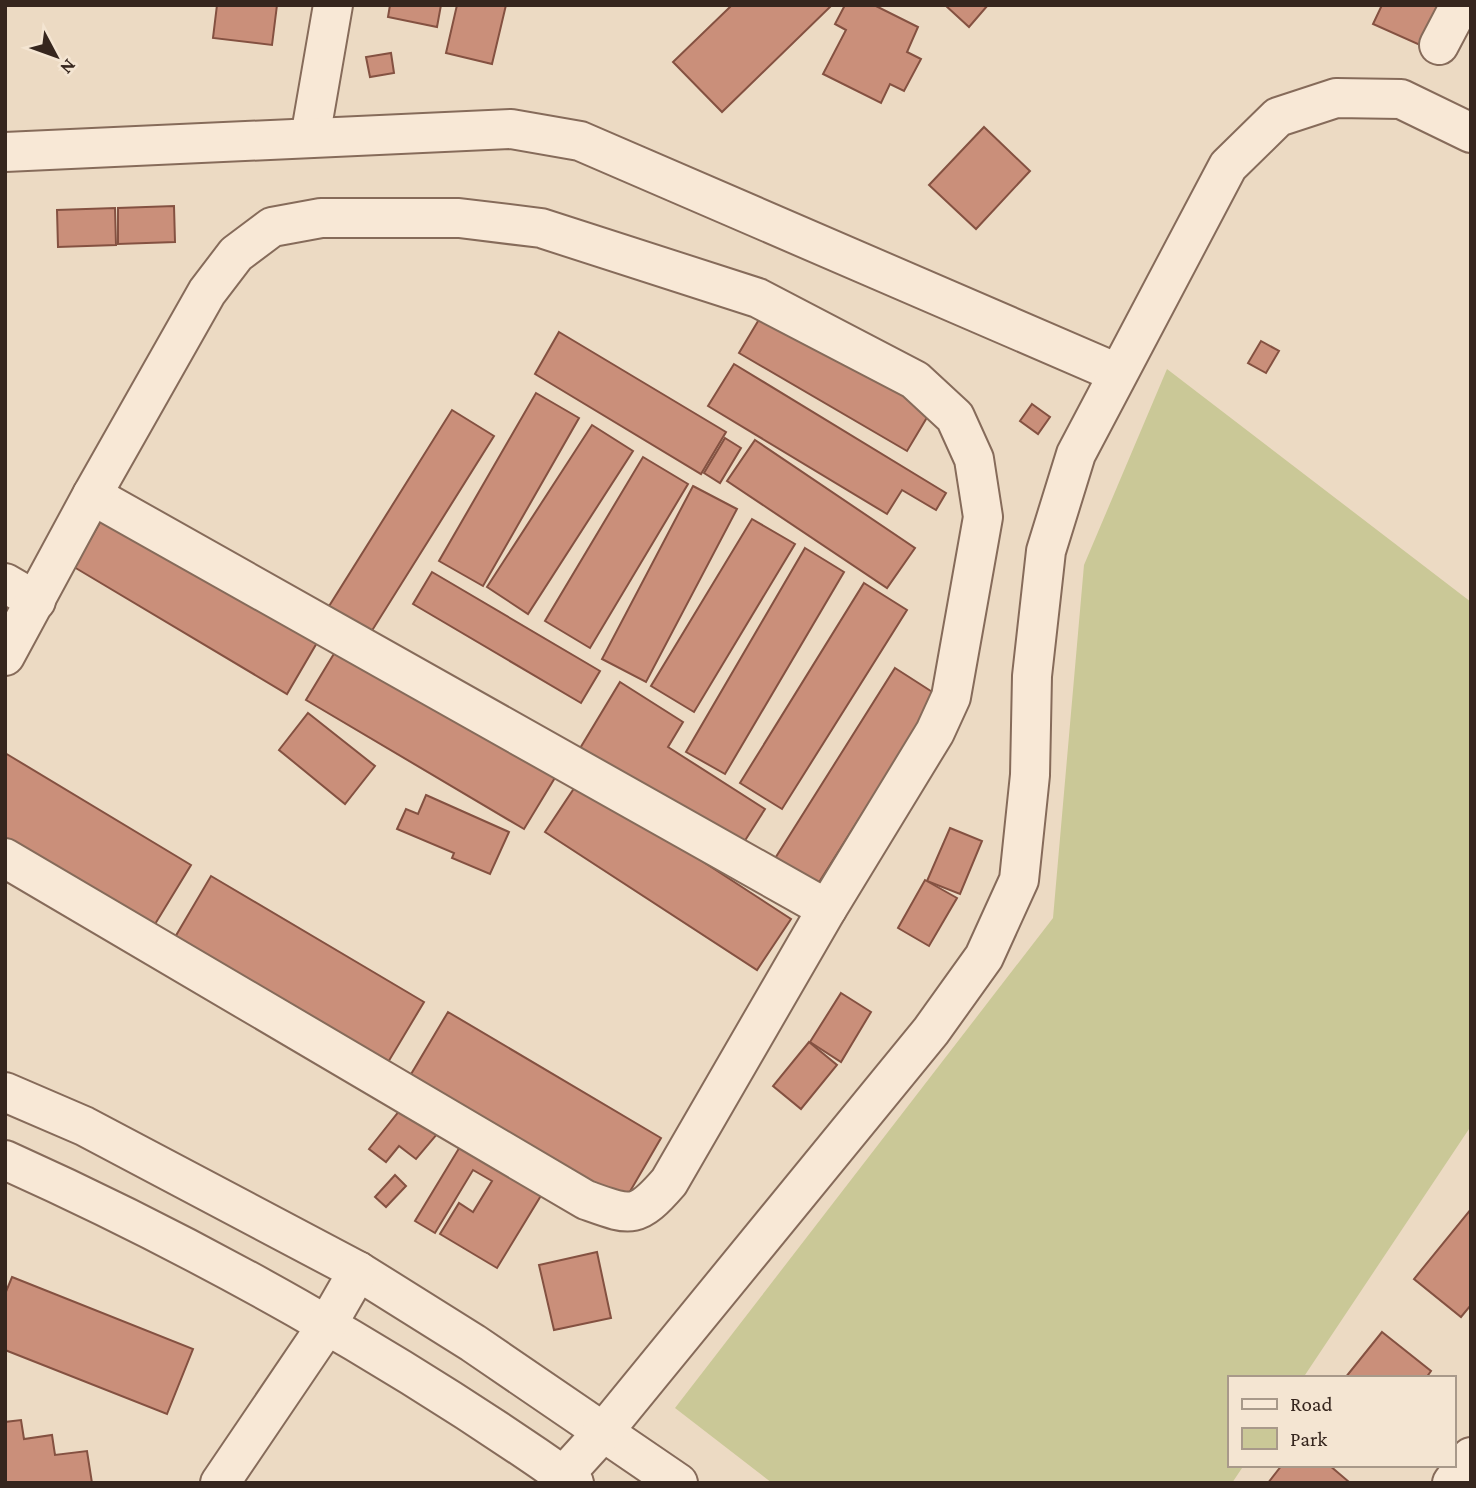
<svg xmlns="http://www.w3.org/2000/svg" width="1476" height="1488" viewBox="0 0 1476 1488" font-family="'Crimson Pro',serif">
	<rect width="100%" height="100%" fill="#ecdac3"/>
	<polygon fill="#cac897" points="1167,369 1471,602 1471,1126 1303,1378 1229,1378 1229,1465 1244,1465 1232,1483 772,1483 675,1408 1053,918 1084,565"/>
	<g fill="#ca8f7a" stroke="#845141" stroke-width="2">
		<polygon points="217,5 277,5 272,45 213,38"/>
		<polygon points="390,5 441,5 437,27 388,17"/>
		<polygon points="457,5 506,5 492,64 446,53"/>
		<polygon points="732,5 832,5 722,112 673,62"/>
		<polygon points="845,5 874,5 918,27 907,52 921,59 904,91 890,84 881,103 823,74 846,30 835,24"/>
		<polygon points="945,5 988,5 969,27"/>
		<polygon points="1382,5 1439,5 1420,45 1373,24"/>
		<polygon points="391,53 394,73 370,77 366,57"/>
		<polygon points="984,127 1030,171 976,229 929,185"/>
		<polygon points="174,206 175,242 118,244 118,208"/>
		<polygon points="115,208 116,245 58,247 57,210"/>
		<polygon points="764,311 932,409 907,451 739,353"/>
		<polygon points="559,332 726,432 701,474 535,374"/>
		<polygon points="1261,341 1279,351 1266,373 1248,363"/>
		<polygon points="734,364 946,493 936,510 902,490 887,514 708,406"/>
		<polygon points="536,393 579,418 483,586 439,561"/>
		<polygon points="1032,404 1050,417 1038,434 1020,421"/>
		<polygon points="452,410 494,436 368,637 326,611"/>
		<polygon points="592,425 633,451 528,614 487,587"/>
		<polygon points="725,438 741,448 720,483 704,473"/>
		<polygon points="755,440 915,548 887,588 727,481"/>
		<polygon points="643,457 688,484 590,648 545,621"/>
		<polygon points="693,486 737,509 646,682 602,659"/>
		<polygon points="105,514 318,641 287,694 74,567"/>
		<polygon points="752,519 795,544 694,712 651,686"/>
		<polygon points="805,548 844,572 725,774 686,752"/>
		<polygon points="432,572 600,671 581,703 413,604"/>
		<polygon points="864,583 907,610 782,809 740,783"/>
		<polygon points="338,647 556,776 524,829 306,700"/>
		<polygon points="895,668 937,695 811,895 769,868"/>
		<polygon points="620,682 683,722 668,747 765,809 739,850 579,750"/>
		<polygon points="308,713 375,766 345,804 279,750"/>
		<polygon points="5,753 191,865 149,934 5,847"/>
		<polygon points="579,781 791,919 757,970 545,832"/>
		<polygon points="426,795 509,832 490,874 452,858 454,853 397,829 406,809 418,814"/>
		<polygon points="950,828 982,841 960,894 927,881"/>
		<polygon points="211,876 424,1002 384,1069 171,944"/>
		<polygon points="925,880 957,898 929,946 898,928"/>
		<polygon points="841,993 871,1012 841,1062 810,1042"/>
		<polygon points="448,1012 661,1138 621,1207 407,1081"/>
		<polygon points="809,1042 837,1065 801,1109 773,1086"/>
		<polygon points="404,1105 438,1133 416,1159 399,1146 386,1162 369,1149"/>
		<polygon points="464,1140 545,1189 497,1268 440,1234 459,1203 473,1212 492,1181 473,1170 435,1233 415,1221"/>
		<polygon points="395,1175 406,1186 386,1207 375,1197"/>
		<polygon points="1471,1209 1471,1305 1461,1317 1414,1279"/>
		<polygon points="597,1252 611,1318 554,1330 539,1265"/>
		<polygon points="12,1277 193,1349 167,1414 5,1350 5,1294"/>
		<polygon points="1382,1332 1431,1371 1426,1378 1345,1378"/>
		<polygon points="21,1420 24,1439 52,1435 55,1455 87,1451 92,1483 5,1483 5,1422"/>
		<polygon points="1282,1465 1329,1465 1349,1482 1268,1483"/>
	</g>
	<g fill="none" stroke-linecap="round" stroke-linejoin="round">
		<g stroke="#866b5a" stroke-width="42">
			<g id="minor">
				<polyline points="1439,45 1460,5"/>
				<polyline points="310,138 333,5"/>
				<polyline points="5,152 511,129 580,141 1117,373"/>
				<polyline points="92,495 827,909"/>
				<polyline points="5,583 36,601"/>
				<path d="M5 656 92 495 207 292 236 254 272 227 321 218H459L541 228 758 298 915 380 955 417 974 459 983 517 951 697 935 732 827 909 669 1182C636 1220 631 1216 586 1200L5 858"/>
				<polyline points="5,1092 84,1126 358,1271 473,1343 678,1483"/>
				<path d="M5 1160C201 1248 398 1359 574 1483"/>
				<polyline points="564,1475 604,1431 931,1031 984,957 1019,880 1030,775 1032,676 1046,551 1076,454 1228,166 1278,117 1336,98 1401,99 1471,133"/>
				<polyline points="220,1483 327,1325 358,1271"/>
				<polyline points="1452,1483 1471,1457"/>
			</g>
		</g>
		<use href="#minor" stroke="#f8e8d6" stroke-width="38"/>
	</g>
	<rect width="1476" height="1488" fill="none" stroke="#36261e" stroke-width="14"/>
	<rect x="1228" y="1376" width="228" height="91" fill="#f4e5d2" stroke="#a8998a" stroke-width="2"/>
	<rect x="1242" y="1399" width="35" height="10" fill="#f8e8d6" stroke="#a8998a" stroke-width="2"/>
	<text x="1290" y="1411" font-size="21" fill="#36261e">Road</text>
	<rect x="1242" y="1428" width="35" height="21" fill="#cac897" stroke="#a8998a" stroke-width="2"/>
	<text x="1290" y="1446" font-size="21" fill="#36261e">Park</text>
	<g transform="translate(56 56) rotate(131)" stroke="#f4e5d2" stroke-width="5" paint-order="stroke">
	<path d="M0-5L12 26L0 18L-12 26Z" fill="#36261e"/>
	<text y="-10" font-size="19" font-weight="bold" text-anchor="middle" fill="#36261e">N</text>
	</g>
</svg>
